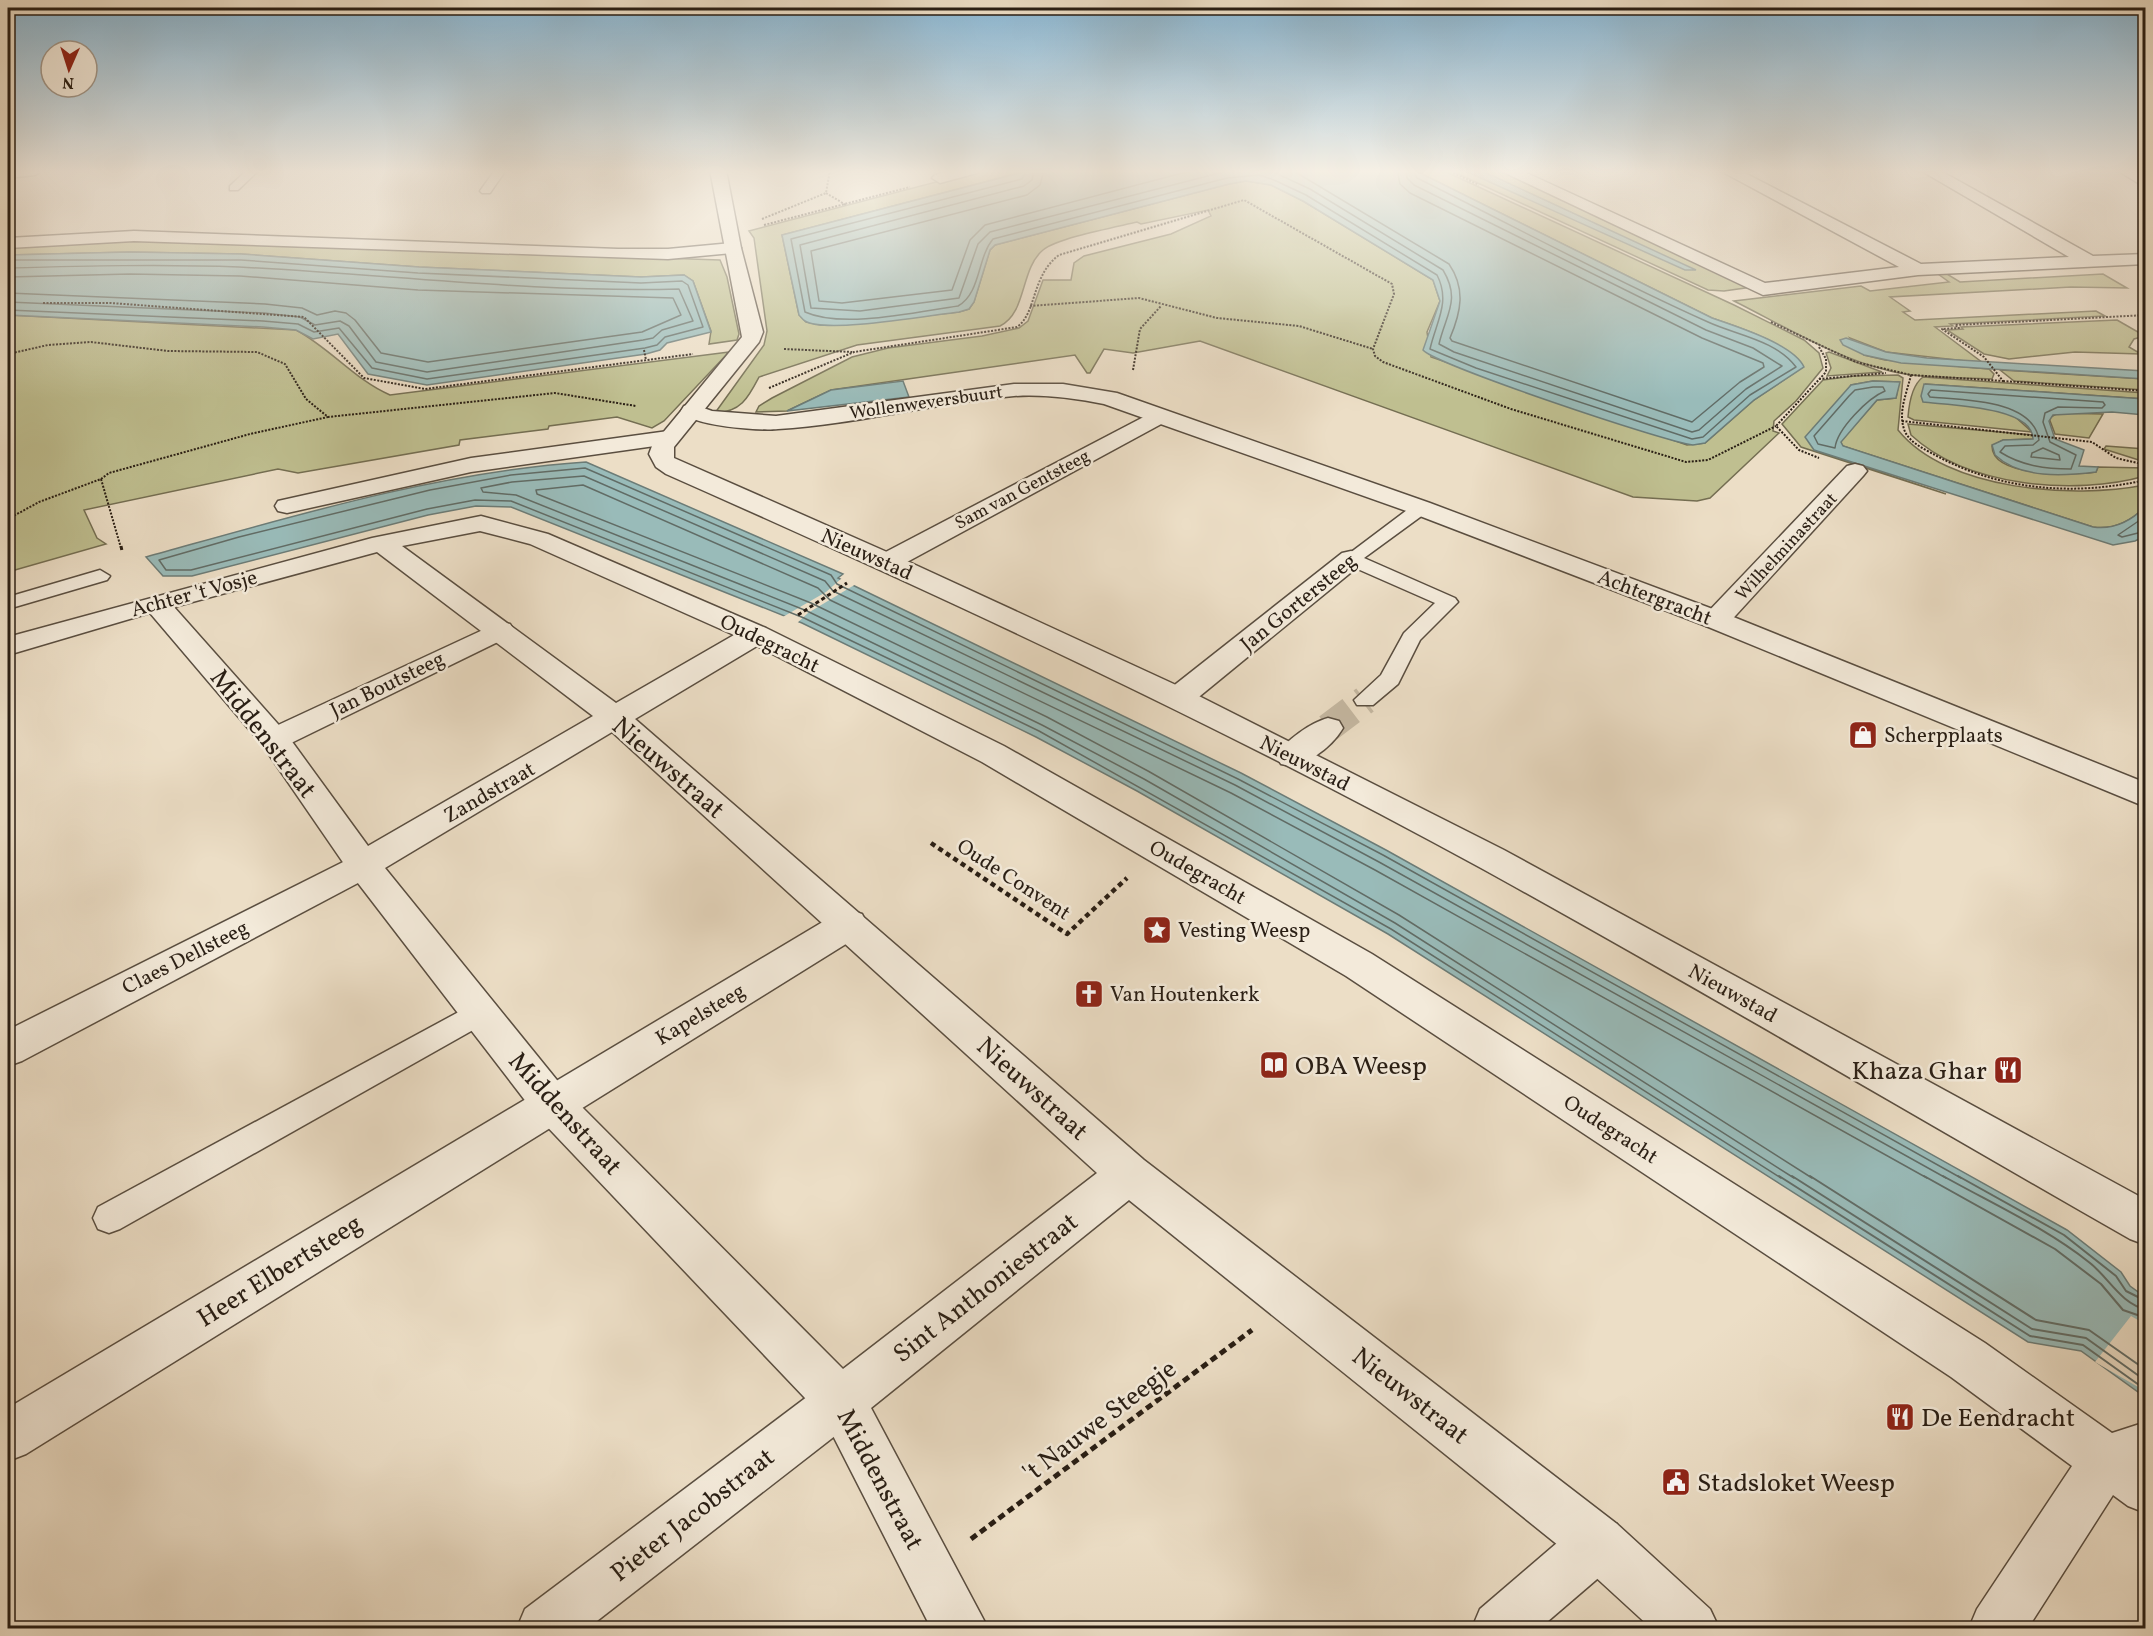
<svg xmlns="http://www.w3.org/2000/svg" width="2153" height="1636" viewBox="0 0 2153 1636" font-family="Vollkorn,serif">
	<rect width="100%" height="100%" fill="#ecdec6"/>
	<filter id="stains"><feTurbulence type="fractalNoise" baseFrequency=".00333" numOctaves="4"/><feColorMatrix values="0 0 0 0 .2 0 0 0 0 .09 0 0 0 0 .02 0 0 0 .5 -.17"/></filter>
	<radialGradient id="worn" r=".72"><stop offset=".6" stop-color="#630" stop-opacity="0"/><stop offset="1" stop-color="#630" stop-opacity=".3"/></radialGradient>
	<g fill="#bfbf90" stroke="#746e52" stroke-width="1.5">
		<path d="M982 170H1031L782 235 799 315 806 322 821 325H843L959 312 969 309 974 302 990 250 995 245 1229 184 1246 181 1271 185 1303 201 1433 280 1440 301 1427 332 1431 357 1687 445 1705 443 1754 400 1803 367C1781 340 1744 329 1712 318L1414 170H1442L1734 305 1804 340 1819 353 1823 368 1796 401 1774 421 1773 431 1779 433 1710 498 1697 501 1633 497 1200 341 1133 353 1104 349 1090 373H1087L1075 355 831 390 787 411 756 412 759 406 772 398 852 357 888 348 982 336 1019 328 1028 321 1043 280H1071L1074 263 1084 256 1171 234 1211 216 1208 210 1141 224 1137 222C1116 227 1057 238 1043 250 1020 269 1027 313 1000 326L857 345 759 377C748 398 741 412 715 413L764 345 767 331 754 238 749 231Z"/>
		<polygon points="1450,170 1500,170 1752,287 1724,291 1708,290"/>
		<polygon points="99,239 720,260 727,277 739,334 737,340 709,344 711,331 693,281 684,275 641,277 419,267 241,254 130,252 8,255 8,246"/>
		<path d="M1938 274H1947L1960 282 2103 274 2127 288 2071 287 1890 297 1910 311 1903 312 1915 320 2096 311 2105 316 1950 324 1953 326 1935 327 1983 363 1886 352 1850 338 1864 355 1885 360 1989 369 1994 374 1992 379C1959 377 1922 379 1890 371 1835 358 1784 326 1734 301L1861 286 1870 291 1949 282Z"/>
		<path d="M8 315 296 330C330 348 355 380 390 395L729 352 664 421 652 428 617 417 549 426 548 429 460 440 459 445 298 473 278 469 84 510 97 538 106 544 8 572Z"/>
		<polygon points="2117,320 2145,336 2134,339 2129,347 2141,354 2075,352 2009,359 1984,354 1947,330 1963,329 1961,327"/>
		<polygon points="1829,352 1882,372 1827,376 1831,368 1826,353"/>
		<polygon points="2000,370 2145,379 2145,390 2014,381"/>
		<path d="M1898 375 1903 378 1898 430C1947 491 2074 499 2145 485V507C2130 522 2114 530 2093 527L1843 446 1840 442 1877 400 1896 398 1899 382 1873 381 1851 385 1814 450 1946 494 1801 447 1782 424 1823 380 1854 376Z"/>
		<path d="M1923 377 2145 393V399L1925 384 2012 414 2032 432 1914 420 1908 417C1909 404 1912 385 1923 377Z"/>
		<polygon points="2058,413 2103,414 2089,438 2055,434 2049,418"/>
		<path d="M1908 424 2034 435 2033 439 2003 440 1992 446C1992 478 2074 475 2096 472L2098 467 2145 468V476C2075 496 1967 487 1911 435Z"/>
		<polygon points="2106,446 2145,449 2145,462 2104,449"/>
	</g>
	<g fill="#99bbb9" stroke="#6c7c77" stroke-width="1.5">
		<path d="M1031 170H1414L1712 318C1735 326 1794 344 1804 367L1754 400 1705 443 1693 445C1665 442 1436 365 1423 350L1440 301 1433 280 1303 201 1271 185 1246 181 1229 184 995 245 990 250 974 302 969 309 959 312C931 315 826 334 805 321 803 320 801 317 799 315L782 235Z"/>
		<polygon points="1463,170 1480,170 1696,270 1685,270"/>
		<polygon points="130,252 241,254 419,267 641,277 684,275 693,281 711,332 667,343 660,350 646,354 427,385 368,374 338,334 313,339 296,330 263,327 8,315 8,255"/>
		<polygon points="1846,338 1886,352 1927,358 2145,371 2145,379 1901,363 1864,355 1843,345 1840,340"/>
		<polygon points="903,381 909,397 787,411 831,390"/>
		<path d="M1873 381 1900 382 1896 398 1877 400 1841 442 1843 446 2093 527C2114 530 2130 522 2145 507V536L2135 541 2113 545 1814 450 1805 437 1851 385Z"/>
		<path d="M1924 384 2145 399V415L2112 412 2053 415 2049 421 2055 439 2084 450 2079 466 2098 467 2096 472C2064 476 2020 479 1995 455L1992 445 2003 440 2033 439C2033 406 1946 405 1923 402L1921 396Z"/>
		<path d="M586 462 843 574 838 578 1241 773 1386 850 2067 1230 2121 1272 2130 1286 2145 1297V1397L2081 1351 2028 1342 1388 934 1137 791 1036 737 802 623 511 507 476 506 428 515 192 576H163L146 557C290 517 437 472 586 462Z"/>
	</g>
	<g fill="#ecdec6">
		<polygon points="842,578 856,584 808,613 796,624 781,618 826,592"/>
		<polygon points="2131,1316 2145,1324 2145,1391 2095,1362"/>
	</g>
	<g fill="none" stroke-linecap="round" stroke-linejoin="round">
		<g stroke="#616c66" stroke-width="1.5">
			<path d="M1027 170 1022 179 791 239 805 312C843 329 916 312 958 306 981 293 977 258 993 239L1227 178 1259 175 1274 180 1306 195 1437 275C1451 302 1436 322 1430 349L1476 368 1692 439 1703 437 1750 395 1796 367C1776 340 1736 335 1708 322 1609 278 1514 226 1417 178L1413 170"/>
			<polyline points="1034,170 1032,180 1024,186 800,245 811,308 860,311 959,298 978,244 990,232 1231,170"/>
			<polyline points="1044,170 1040,185 1027,195 811,251 819,301 842,303 952,290 970,240 985,225 1194,170"/>
			<path d="M1269 170 1310 189 1443 270C1461 300 1446 314 1439 344L1454 352 1692 432 1699 430 1746 389 1782 366 1753 348 1706 330 1414 185 1407 178 1406 170"/>
			<path d="M1292 170 1449 264C1466 289 1461 312 1450 338L1452 341 1692 422 1740 382 1764 367 1763 363 1702 338 1410 193 1400 184 1397 170"/>
			<polyline points="8,260 241,260 418,273 641,283 682,281 688,285 703,327 665,337 657,345 645,348 427,379 372,368 339,328 314,332 298,324 263,321 8,310"/>
			<path d="M8 268C85 266 162 264 239 267 386 274 532 293 679 289L693 321 662 330 653 338 643 340 427 372 376 362 349 326 340 321 315 325 300 317 264 313 8 302"/>
			<polyline points="8,277 130,274 240,276 418,290 673,298 681,315 642,332 428,362 381,353 355,320 346,313 335,311 317,315 302,308 265,304 8,293"/>
			<path d="M1873 387H1883L1885 391C1868 398 1837 429 1835 448L1818 444 1814 436 1849 396 1855 390Z"/>
			<path d="M1931 390 2103 402 2105 405 2102 408 2058 407 2045 413 2043 422 2050 442 2076 455 2071 469C2046 469 2022 466 2000 452L2005 446 2033 445 2039 440C2033 399 1963 400 1930 397L1928 394Z"/>
			<polygon points="2043,448 2059,455 2060,460 2031,457 2032,453"/>
			<polyline points="2146,516 2118,535 2122,537 2146,531"/>
			<polyline points="1781,1178 1391,929 1039,731 804,618 511,501 475,500 427,509 191,570 166,570 159,560 239,537 430,490 511,475 585,468 831,575 837,584 1238,779 1383,855 1961,1178"/>
			<polyline points="1794,1178 1395,923 1144,779 1042,725 807,611 516,495 483,492 481,488 512,482 584,476 825,581 833,591 1235,785 1379,862 1946,1178"/>
			<polyline points="1812,1178 1399,915 1148,771 1047,717 811,603 537,494 536,490 583,485 818,588 830,600 1231,793 1375,870 1927,1178"/>
		</g>
		<g stroke="#616c66" stroke-width="2">
			<polyline points="1779,1176 2030,1336 2083,1345 2146,1390"/>
			<polyline points="1792,1176 2032,1329 2086,1338 2146,1381"/>
			<polyline points="1810,1176 2036,1320 2089,1330 2146,1370"/>
			<polyline points="1924,1176 2055,1249 2101,1284 2123,1310 2146,1318"/>
			<path d="M1943 1176C1993 1204 2046 1228 2090 1263 2108 1277 2122 1305 2146 1309"/>
			<polyline points="1958,1176 2064,1235 2116,1276 2126,1291 2146,1301"/>
		</g>
		<polyline stroke="#c5b8a2" stroke-width="29" stroke-dasharray="29 14" stroke-linecap="butt" points="1328,728 1365,700"/>
		<g stroke="#5a4e40" stroke-width="3">
			<g id="service">
				<polygon points="247,170 259,170 238,190 230,190 230,186"/>
				<polygon points="495,170 506,170 490,193 482,193 480,191"/>
				<polygon points="1421,503 1430,508 1427,512 1364,558 1455,598 1458,602 1420,640 1398,684 1373,705 1357,705 1354,700 1381,675 1404,633 1435,603 1344,563 1342,559 1415,504"/>
				<polygon points="100,570 110,576 107,580 8,609 8,597"/>
				<polygon points="479,1001 489,1005 493,1013 489,1021 120,1229 109,1233 98,1229 93,1218 98,1207"/>
			</g>
		</g>
		<g stroke="#5a4e40" stroke-width="3">
			<g id="pedestrian">
				<polygon points="1157,410 1165,412 1168,417 1165,422 896,568 887,570 878,568 874,562 878,556"/>
				<polygon points="668,431 676,433 679,438 676,443 471,472 287,513 278,511 275,506 278,501 287,499 471,458"/>
				<polygon points="1855,464 1863,466 1867,471 1863,476 1726,626 1716,628 1706,626 1702,620 1706,614 1847,466"/>
				<polygon points="1351,551 1360,553 1364,559 1360,565 1189,705 1178,708 1167,705 1163,698 1167,691 1342,553"/>
				<polygon points="500,622 510,624 514,630 510,636 285,746 274,749 263,746 259,739 263,732"/>
				<path d="M1328 718 1339 721 1343 728C1332 747 1303 770 1281 764L1276 756C1286 740 1310 723 1328 718Z"/>
				<polygon points="363,852 375,856 380,865 375,874 22,1061 8,1066 8,1030"/>
				<polygon points="849,910 862,914 867,924 862,934 26,1454 8,1461 8,1408 836,914"/>
				<polygon points="841,1377 858,1384 865,1401 858,1418 588,1628 517,1628 525,1609 824,1384"/>
				<polygon points="1598,1517 1617,1524 1624,1543 1617,1562 1540,1628 1472,1628 1480,1609 1579,1524"/>
			</g>
		</g>
		<g stroke="#5a4e40" stroke-width="3">
			<g id="minor">
				<polygon points="8,170 43,170 35,175 8,178"/>
				<polygon points="953,170 980,170 977,173 940,183 932,178 935,175"/>
				<polygon points="1499,170 1520,170 1765,283 1899,267 1719,170 1739,170 1921,264 2069,257 1920,170 1939,170 2093,256 2146,254 2146,264 1918,275 1763,295"/>
				<polygon points="2117,170 2136,170 2146,176 2146,188"/>
				<polygon points="134,231 618,249 668,249 732,243 741,248 732,253 668,259 134,241 8,248 8,238"/>
				<path d="M1014 384H1063L1117 393 1430 503 1726 614 2146 783V807L1706 626 1412 513 1104 404C1074 398 1044 394 1014 396 935 403 857 424 778 429 759 431 691 426 681 411L684 406 692 404 712 411 776 416Z"/>
				<path d="M481 516 548 534 766 628 1004 746 1372 954 1985 1343 2112 1433 2146 1422V1513L2128 1506 2113 1495 2028 1628H1969L1977 1609 2072 1466 1951 1377 1346 976 982 762 757 646 635 719 1144 1160 1617 1524 1710 1609 1719 1628H1651L1579 1562 1129 1200 871 1408 988 1628H931L824 1418 537 1116 351 874 263 746 150 613 8 655V637L372 538ZM480 531 530 544 734 635 616 703 402 546ZM377 552 593 716 368 846 285 732 174 607ZM612 732 1097 1173 843 1369 565 1090 385 868Z"/>
			</g>
		</g>
		<g stroke="#5a4e40" stroke-width="3">
			<path id="tertiary" d="M710 170H726L741 248 763 332 759 342 674 447V458L896 556 1189 691 1504 850 2146 1200V1245L2130 1239C1914 1116 1699 988 1481 868 1216 723 942 596 666 474L656 467 649 454 652 446 742 337Z"/>
		</g>
		<g stroke="#291e14" stroke-width="2" stroke-dasharray="2 1.5" stroke-linecap="butt">
			<polyline points="1447,170 1479,185"/>
			<polyline points="826,193 846,205"/>
			<polyline points="762,219 826,193 830,170"/>
			<polyline points="764,225 910,187"/>
			<polyline points="43,303 110,303 304,317 364,378 425,389 693,354"/>
			<polyline points="1030,306 1139,298 1217,318 1299,326 1373,349"/>
			<path d="M1771 322 1856 362 1911 375C1907 392 1898 412 1904 429 1908 442 1924 449 1935 455 2001 491 2074 496 2146 480"/>
			<polyline points="1819,347 1826,359 1826,372 1776,426 1799,450 1819,458"/>
			<polyline points="784,349 852,352"/>
			<polyline points="644,350 646,360"/>
			<polyline points="8,354 48,345 91,342 168,351 257,352 285,364 306,399 328,417 555,393 636,406"/>
			<polyline points="1133,370 1140,329 1161,306"/>
			<polyline points="1911,375 2003,381 1984,357 1942,329 1959,328 1955,325 2146,315"/>
			<polyline points="1819,379 1886,373"/>
			<polyline points="2003,381 2146,391"/>
			<path d="M769 388 854 352 1017 327C1037 313 1031 276 1059 255L1244 200 1392 284 1394 294 1373 349 1375 356 1383 362 1511 409 1686 462 1708 460 1776 426"/>
			<polyline points="1902,421 2092,442 2116,458 2146,465"/>
			<polyline points="101,479 109,473 250,434 328,417"/>
			<polyline points="8,519 39,502 101,479 121,548"/>
		</g>
		<g stroke="#291e14" stroke-width="3" stroke-dasharray="4 3" stroke-linecap="butt">
			<polyline points="121,546 122,551"/>
			<polyline points="798,615 847,583"/>
		</g>
		<polyline stroke="#291e14" stroke-width="4.5" stroke-dasharray="5 4" stroke-linecap="butt" points="931,843 1067,934 1127,878"/>
		<polyline stroke="#291e14" stroke-width="5" stroke-dasharray="7 4.5" stroke-linecap="butt" points="971,1539 1252,1330"/>
		<use href="#service" fill="#f3eada" fill-rule="evenodd"/>
		<use href="#pedestrian" fill="#f3eada" fill-rule="evenodd"/>
		<use href="#minor" fill="#f3eada" fill-rule="evenodd"/>
		<use href="#tertiary" fill="#f3eada" fill-rule="evenodd"/>
	</g>
	<linearGradient id="sky" x2="0" y2="1"><stop stop-color="#88b7d5"/><stop offset="0.43" stop-color="#f6f0e5"/><stop offset="1" stop-color="#f6f0e5" stop-opacity="0"/></linearGradient>
	<rect width="2153" height="399" fill="url(#sky)"/>
	<defs>
		<g id="shop-square" transform="scale(1.5)"><rect x="-9" y="-9" width="18" height="18" rx="4" fill="#8f2418" stroke="#f3eada"/><path d="M-5-2.5h2.3a2.7 3.5 0 0 1 5.4 0H5L5.5 6h-11ZM-1.5-2.5h3a1.5 2.3 0 0 0-3 0Z" fill="#fff"/></g>
		<g id="sight-square" transform="scale(1.5)"><rect x="-9" y="-9" width="18" height="18" rx="4" fill="#8f2418" stroke="#f3eada"/><path d="M0-6L1.8-2.2L6-1.7L2.9 1.2L3.7 5.4L0 3.3L-3.7 5.4L-2.9 1.2L-6-1.7L-1.8-2.2Z" fill="#fff"/></g>
		<g id="church-square" transform="scale(1.5)"><rect x="-9" y="-9" width="18" height="18" rx="4" fill="#8f2418" stroke="#f3eada"/><path d="M-1.2-6h2.4v3.5h3.3v2.4h-3.3V6h-2.4V-.1h-3.3v-2.4h3.3Z" fill="#fff"/></g>
		<g id="library-square" transform="scale(1.5)"><rect x="-9" y="-9" width="18" height="18" rx="4" fill="#8f2418" stroke="#f3eada"/><path d="M-6-4Q-3-5.5-.7-3.5V5Q-3 3-6 4ZM6-4Q3-5.5 .7-3.5V5Q3 3 6 4Z" fill="#fff"/></g>
		<g id="restaurant-square" transform="scale(1.5)"><rect x="-9" y="-9" width="18" height="18" rx="4" fill="#8f2418" stroke="#f3eada"/><path d="M-5-6h1v4h1v-4h1v4h1v-4h1v5L-1.5 .5V6h-2V.5L-5-1ZM5-6V6H3V1.5H1.5Q1.5-4 5-6Z" fill="#fff"/></g>
		<g id="civic-square" transform="scale(1.5)"><rect x="-9" y="-9" width="18" height="18" rx="4" fill="#8f2418" stroke="#f3eada"/><path d="M-.6-6.5H3V-4.5H.6V-3L4-1V1h2V6H-6V1h2V-1L-.6-3ZM-1.2 2.5V6h2.4V2.5Z" fill="#fff"/></g>
	</defs>
	<g fill-rule="evenodd">
		<use href="#shop-square" x="1863" y="735"/>
		<use href="#sight-square" x="1157" y="930"/>
		<use href="#church-square" x="1089" y="994"/>
		<use href="#library-square" x="1274" y="1065"/>
		<use href="#restaurant-square" x="2008" y="1070"/>
		<use href="#restaurant-square" x="1900" y="1417"/>
		<use href="#civic-square" x="1676" y="1482"/>
	</g>
	<g text-anchor="middle" stroke-width="5" stroke-linejoin="round" paint-order="stroke">
		<g font-size="18" fill="#291e14" stroke="#f3eada">
			<text transform="translate(926 402) rotate(-8)" y="6">Wollenweversbuurt</text>
			<text transform="translate(1022 489) rotate(-28)" y="6">Sam van Gentsteeg</text>
			<text transform="translate(1786 546) rotate(-47)" y="6">Wilhelminastraat</text>
		</g>
		<g font-size="21" fill="#291e14" stroke="#f3eada">
			<text transform="translate(867 554) rotate(24)" y="7">Nieuwstad</text>
			<text transform="translate(194 593) rotate(-15)" y="7">Achter 't Vosje</text>
			<text transform="translate(1655 597) rotate(21)" y="7">Achtergracht</text>
			<text transform="translate(1298 602) rotate(-39)" y="7">Jan Gortersteeg</text>
			<text transform="translate(770 643) rotate(26)" y="7">Oudegracht</text>
			<text transform="translate(387 684) rotate(-26)" y="7">Jan Boutsteeg</text>
			<text transform="translate(1305 763) rotate(27)" y="7">Nieuwstad</text>
			<text transform="translate(489 792) rotate(-30)" y="7">Zandstraat</text>
			<text transform="translate(1198 872) rotate(30)" y="7">Oudegracht</text>
			<text transform="translate(1014 879) rotate(33)" y="7">Oude Convent</text>
			<text transform="translate(185 957) rotate(-27)" y="7">Claes Dellsteeg</text>
			<text transform="translate(1733 993) rotate(29)" y="7">Nieuwstad</text>
			<text transform="translate(700 1014) rotate(-31)" y="7">Kapelsteeg</text>
			<text transform="translate(1611 1129) rotate(33)" y="7">Oudegracht</text>
		</g>
		<g font-size="21" fill="#291e14" stroke="#f3eada" text-anchor="start">
			<text x="1884" y="742">Scherpplaats</text>
			<text x="1178" y="937">Vesting Weesp</text>
			<text x="1110" y="1001">Van Houtenkerk</text>
		</g>
		<g font-size="26" fill="#291e14" stroke="#f3eada">
			<text transform="translate(264 733) rotate(52)" y="9">Middenstraat</text>
			<text transform="translate(669 767) rotate(41)" y="9">Nieuwstraat</text>
			<text transform="translate(1033 1088) rotate(42)" y="9">Nieuwstraat</text>
			<text transform="translate(566 1113) rotate(48)" y="9">Middenstraat</text>
			<text transform="translate(279 1270) rotate(-32)" y="9">Heer Elbertsteeg</text>
			<text transform="translate(985 1287) rotate(-38)" y="9">Sint Anthoniestraat</text>
			<text transform="translate(1411 1395) rotate(38)" y="9">Nieuwstraat</text>
			<text transform="translate(1099 1420) rotate(-37)" y="9">'t Nauwe Steegje</text>
			<text transform="translate(881 1479) rotate(62)" y="9">Middenstraat</text>
			<text transform="translate(692 1514) rotate(-38)" y="9">Pieter Jacobstraat</text>
		</g>
		<g font-size="26" fill="#291e14" stroke="#f3eada" text-anchor="start">
			<text x="1295" y="1074">OBA Weesp</text>
			<text x="1987" y="1079" text-anchor="end">Khaza Ghar</text>
			<text x="1921" y="1426">De Eendracht</text>
			<text x="1697" y="1491">Stadsloket Weesp</text>
		</g>
	</g>
	<rect width="2153" height="1636" fill="none" stroke="#ecdec6" stroke-width="30"/>
	<rect x="9" y="9" width="2135" height="1618" fill="none" stroke="#291e14" stroke-width="3"/>
	<rect x="15" y="15" width="2123" height="1606" fill="none" stroke="#291e14" stroke-width="1.5"/>
	<g transform="translate(69 69) rotate(183)"><circle r="28" fill="#f3eada" stroke="#a2988b" stroke-width="1.5"/>
	<path d="M0-4.5L10 22L0 15L-10 22Z" fill="#8f2418"/>
	<text y="-9" font-size="16" font-weight="bold" text-anchor="middle" fill="#291e14">N</text>
	</g>
	<rect width="100%" height="100%" filter="url(#stains)"/>
	<rect width="100%" height="100%" fill="url(#worn)"/>
</svg>
